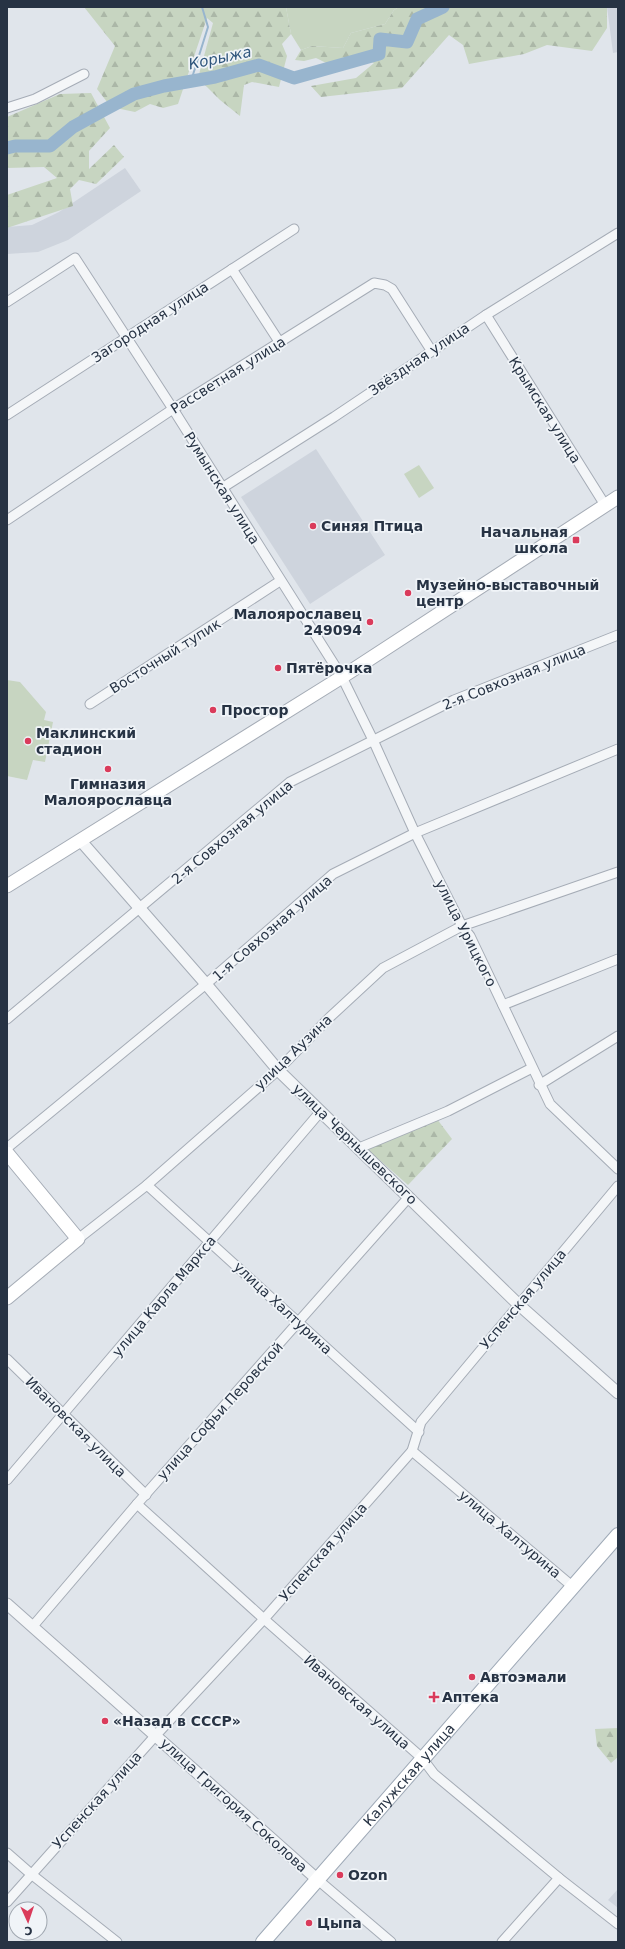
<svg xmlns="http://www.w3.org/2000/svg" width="625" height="1949" viewBox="0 0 625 1949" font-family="'DejaVu Sans',sans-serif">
	<defs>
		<pattern id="forest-firs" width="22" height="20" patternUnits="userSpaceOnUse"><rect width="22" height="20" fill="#c7d5c1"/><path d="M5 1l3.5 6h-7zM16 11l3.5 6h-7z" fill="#abb7a7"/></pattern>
	</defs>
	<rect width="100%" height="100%" fill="#e0e5eb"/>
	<g fill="#ced4dd">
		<polygon points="607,7 618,7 618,52 613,53"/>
		<polygon points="125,168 141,191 68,240 38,252 7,254 7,227 32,225 59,212"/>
		<polygon points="316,449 385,555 310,604 241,497"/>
		<polygon points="618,1889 618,1908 608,1900"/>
	</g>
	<g fill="#c7d5c1">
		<polygon points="286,7 399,7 394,10 385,24 351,33 343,48 312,46 301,50 291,34"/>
		<polygon points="419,465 434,488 419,498 404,474"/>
		<polygon points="7,680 20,682 46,712 44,720 53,722 45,762 33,760 27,780 7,776"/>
	</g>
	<g fill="url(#forest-firs)">
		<polygon points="84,7 286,7 291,34 282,44 287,56 279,87 252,82 244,85 240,116 220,100 198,78 213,23 207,18 178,104 163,108 150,104 135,112 111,107 97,89 115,46"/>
		<path d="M399 7H607V28L592 51 547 45 524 54 469 64 463 45 449 35 402 88 321 97 311 86 356 78 374 63 358 57C341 72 335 67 316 58L304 61 295 60 301 50 312 46 343 48 351 33 385 24 394 10Z"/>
		<polygon points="91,93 110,128 89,151 89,169 114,145 124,157 96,184 79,180 70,189 73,206 7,228 7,195 57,178 44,167 7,168 7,117 60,94"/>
		<polygon points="437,1119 452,1139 408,1185 367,1149"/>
		<polygon points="618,1728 618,1757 611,1763 597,1746 595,1729"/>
	</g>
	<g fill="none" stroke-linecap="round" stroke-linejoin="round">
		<polyline stroke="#98b5ce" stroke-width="2" points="191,81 208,27 202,7"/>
		<polyline stroke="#98b5ce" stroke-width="13" points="7,148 15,146 50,146 73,127 104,110 134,94 164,86 215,77 259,65 294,78 379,54 380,39 407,42 417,19 443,7"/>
		<g stroke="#a5acb6" stroke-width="11">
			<g id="minor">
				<polyline points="7,108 35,99 84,74"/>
				<polyline points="232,269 280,343"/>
				<polyline points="7,302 75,258 173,409 342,677 373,740 415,833 462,926 470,936 550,1104 618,1169"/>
				<polyline points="486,315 605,505"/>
				<polyline points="7,415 294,229"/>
				<polyline points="222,488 334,417 486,315 618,233"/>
				<polyline points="7,520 173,409 374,283 385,285 392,289 431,350"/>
				<polyline points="90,704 280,581"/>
				<polyline points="503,1005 618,959"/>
				<polyline points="7,1019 290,782 454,700 618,635"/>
				<polyline points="539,1085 618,1036"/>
				<polyline points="7,1148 206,984 333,874 415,833 618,749"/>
				<polyline points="359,1148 448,1111 532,1068"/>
				<polyline points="147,1185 419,1432"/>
				<polyline points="78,1239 147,1185 278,1070 330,1017 383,968 462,926 618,872"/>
				<polyline points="7,1359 146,1495"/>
				<polyline points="412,1451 572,1586"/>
				<polyline points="7,1480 321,1111"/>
				<polyline points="137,1504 264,1619 422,1758 434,1774 559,1878 618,1924"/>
				<polyline points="33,1626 137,1504 409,1197"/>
				<polyline points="7,1853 31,1874 117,1942"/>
				<polyline points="318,1880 391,1942"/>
				<polyline points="7,1902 156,1735 264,1619 412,1451 421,1422 618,1186"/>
				<polyline points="502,1942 559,1878"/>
			</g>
		</g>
		<g stroke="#a5acb6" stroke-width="13">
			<g id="tertiary">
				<polyline points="80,840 206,984 278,1070 518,1304 618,1393"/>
				<polyline points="7,1604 318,1880"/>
			</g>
		</g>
		<g stroke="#a5acb6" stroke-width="15">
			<g id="secondary">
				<polyline points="7,886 342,677 618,497"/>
				<polyline points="7,1153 78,1239 7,1298"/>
			</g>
		</g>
		<g stroke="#9faab7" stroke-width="16">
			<g id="primary">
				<path id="s1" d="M263 1942 618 1535"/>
			</g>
		</g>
		<use href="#minor" stroke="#f4f6f8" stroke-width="9"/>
		<use href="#tertiary" stroke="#f4f6f8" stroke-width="11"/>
		<use href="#secondary" stroke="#fff" stroke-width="13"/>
		<use href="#primary" stroke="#fff" stroke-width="14"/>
	</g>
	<g fill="#da3b5b" stroke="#f0f4f8" stroke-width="1.5">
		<circle cx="313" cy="526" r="4"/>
		<rect x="572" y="536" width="8" height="8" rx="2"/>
		<circle cx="408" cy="593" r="4"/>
		<circle cx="370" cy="622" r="4"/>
		<circle cx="278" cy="668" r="4"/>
		<circle cx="213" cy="710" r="4"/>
		<circle cx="28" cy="741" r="4"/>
		<circle cx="108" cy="769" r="4"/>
		<circle cx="472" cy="1677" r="4"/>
		<path d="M432 1691h4v4h4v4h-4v4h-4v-4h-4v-4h4z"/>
		<circle cx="105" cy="1721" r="4"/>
		<circle cx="340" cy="1875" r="4"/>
		<circle cx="309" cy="1923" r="4"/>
	</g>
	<g text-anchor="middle" stroke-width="3.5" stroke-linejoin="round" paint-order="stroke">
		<g font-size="14" fill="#273344" stroke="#f0f4f8">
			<text transform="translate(150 322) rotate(-33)" y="5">Загородная улица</text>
			<text transform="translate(419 359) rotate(-34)" y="5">Звёздная улица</text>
			<text transform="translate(228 375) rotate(-32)" y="5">Рассветная улица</text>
			<text transform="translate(545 410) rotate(58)" y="5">Крымская улица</text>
			<text transform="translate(222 488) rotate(58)" y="5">Румынская улица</text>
			<text transform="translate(165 656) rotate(-32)" y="5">Восточный тупик</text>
			<text transform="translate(514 677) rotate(-22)" y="5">2-я Совхозная улица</text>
			<text transform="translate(232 832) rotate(-40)" y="5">2-я Совхозная улица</text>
			<text transform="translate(272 928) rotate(-41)" y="5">1-я Совхозная улица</text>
			<text transform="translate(466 933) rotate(63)" y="5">улица Урицкого</text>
			<text transform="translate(293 1052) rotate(-44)" y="5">улица Аузина</text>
			<text transform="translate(355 1144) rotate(44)" y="5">улица Чернышевского</text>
			<text transform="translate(164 1296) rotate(-50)" y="5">улица Карла Маркса</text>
			<text transform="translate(523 1299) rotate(-50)" y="5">Успенская улица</text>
			<text transform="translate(283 1308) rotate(43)" y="5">улица Халтурина</text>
			<text transform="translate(220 1411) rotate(-48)" y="5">улица Софьи Перовской</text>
			<text transform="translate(76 1427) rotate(45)" y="5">Ивановская улица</text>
			<text transform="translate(510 1534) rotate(40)" y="5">улица Халтурина</text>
			<text transform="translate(323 1552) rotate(-49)" y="5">Успенская улица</text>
			<text transform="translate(357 1702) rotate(41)" y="5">Ивановская улица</text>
			<text dy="5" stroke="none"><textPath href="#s1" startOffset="222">Калужская улица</textPath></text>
			<text transform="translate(97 1800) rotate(-48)" y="5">Успенская улица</text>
			<text transform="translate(234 1805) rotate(42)" y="5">улица Григория Соколова</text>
		</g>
		<g font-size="14" font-weight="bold" fill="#273344" stroke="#f0f4f8" text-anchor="start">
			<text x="321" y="531">Синяя Птица</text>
			<text x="568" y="537" text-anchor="end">Начальная<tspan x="568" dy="16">школа</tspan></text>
			<text x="416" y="590">Музейно-выставочный<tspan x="416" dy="16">центр</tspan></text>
			<text x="362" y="619" text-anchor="end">Малоярославец<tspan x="362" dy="16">249094</tspan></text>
			<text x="286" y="673">Пятёрочка</text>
			<text x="221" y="715">Простор</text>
			<text x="36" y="738">Маклинский<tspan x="36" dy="16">стадион</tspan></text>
			<text x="108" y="789" text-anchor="middle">Гимназия<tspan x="108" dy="16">Малоярославца</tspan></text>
			<text x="480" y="1682">Автоэмали</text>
			<text x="442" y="1702">Аптека</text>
			<text x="113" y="1726">«Назад в СССР»</text>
			<text x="348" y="1880">Ozon</text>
			<text x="317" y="1928">Цыпа</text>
		</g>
		<g font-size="15" font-style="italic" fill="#2e557c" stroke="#f0f4f8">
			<text transform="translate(220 58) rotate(-12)" y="5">Корыжа</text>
		</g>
	</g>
	<rect width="625" height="1949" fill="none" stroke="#273344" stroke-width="16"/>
	<g transform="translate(28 1921) rotate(177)"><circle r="19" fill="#f0f4f8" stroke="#a0a7b0"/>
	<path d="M0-3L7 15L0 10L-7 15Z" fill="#da3b5b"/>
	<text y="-6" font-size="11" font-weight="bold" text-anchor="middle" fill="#273344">С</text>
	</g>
</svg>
